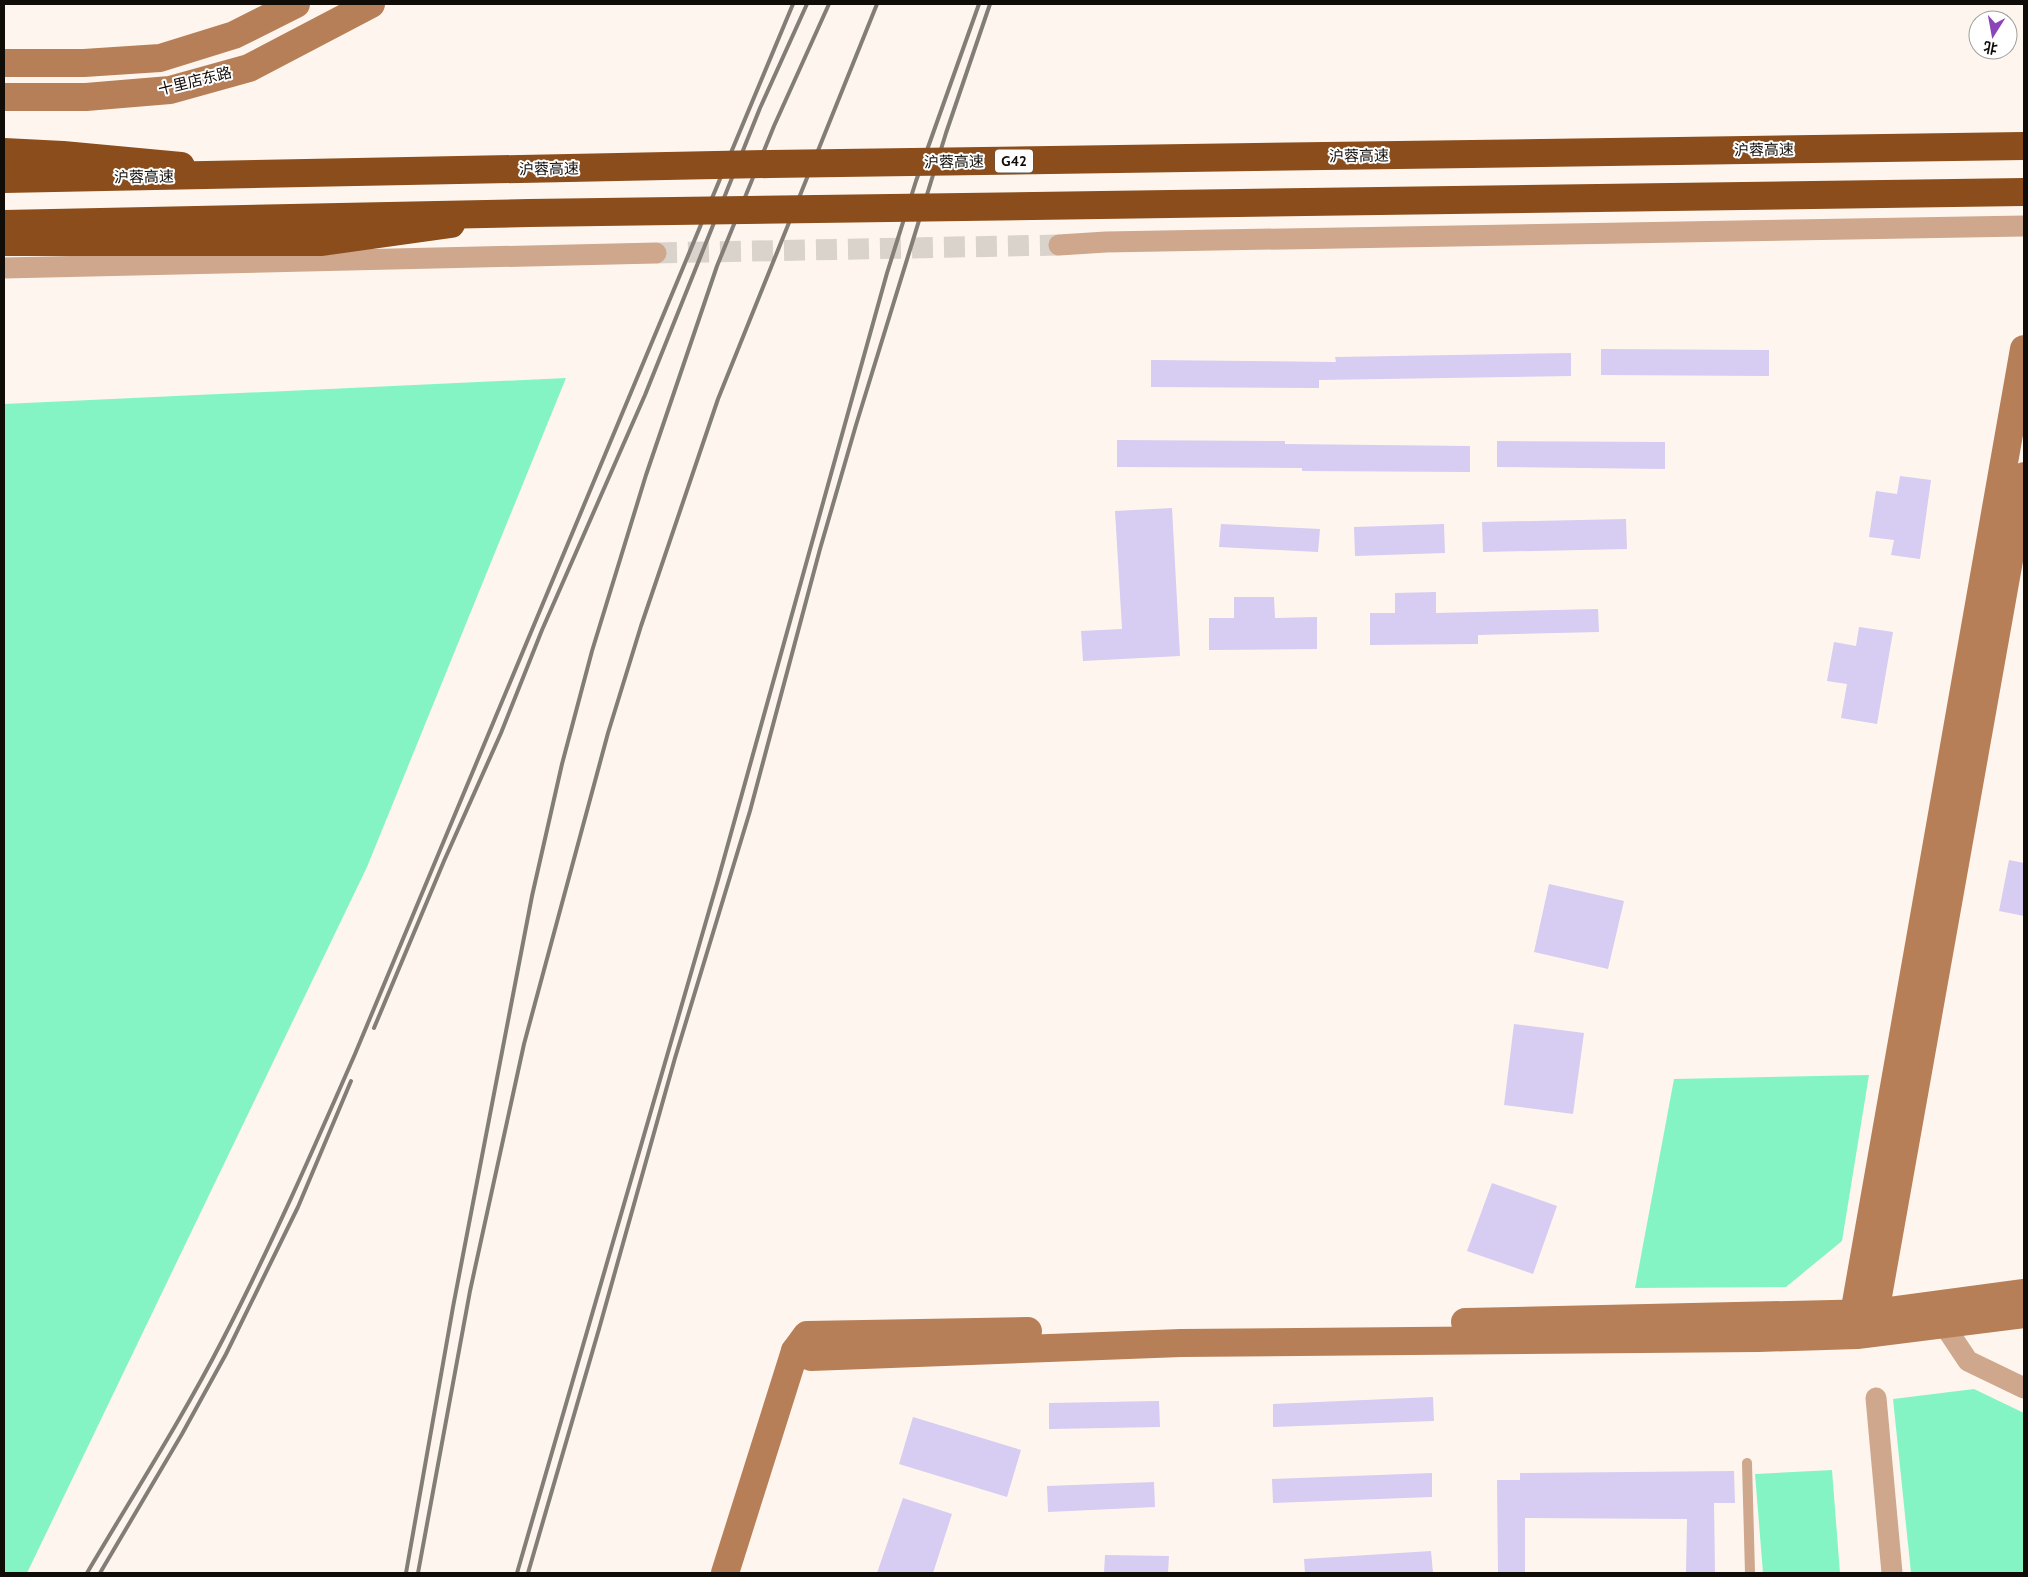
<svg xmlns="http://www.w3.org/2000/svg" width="2028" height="1577" viewBox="0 0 2028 1577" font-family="Cabin,'Noto Sans SC',sans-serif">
	<rect width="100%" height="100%" fill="#fef6ee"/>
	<g fill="#85f4c5">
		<polygon points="566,378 367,867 27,1573 4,1573 4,404"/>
		<polygon points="1869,1075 1842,1241 1786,1287 1635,1288 1674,1079"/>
		<polygon points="1974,1389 2024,1413 2024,1573 1911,1573 1893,1399"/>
		<polygon points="1832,1470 1840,1573 1763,1573 1755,1474"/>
	</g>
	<g fill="#d7ccf1">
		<polygon points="1601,349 1769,350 1769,376 1601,375"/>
		<polygon points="1571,353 1571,376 1319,380 1319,388 1151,387 1151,360 1336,362 1335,357"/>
		<polygon points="1117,440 1285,441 1285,444 1470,446 1470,472 1302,471 1302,468 1117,467"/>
		<polygon points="1497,441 1665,442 1665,469 1497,467"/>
		<polygon points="1900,476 1931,480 1920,559 1891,555 1894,540 1869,537 1876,491 1897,494"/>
		<polygon points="1172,508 1180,656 1083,661 1081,631 1122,629 1115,511"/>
		<polygon points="1626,519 1627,549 1483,552 1482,522"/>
		<polygon points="1221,524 1320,529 1318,552 1219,547"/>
		<polygon points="1444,524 1445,553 1355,556 1354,527"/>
		<polygon points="1436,592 1436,613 1598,609 1599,632 1478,635 1478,644 1370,645 1370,613 1395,613 1395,593"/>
		<polygon points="1234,597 1274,597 1275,618 1317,617 1317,649 1209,650 1209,618 1234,618"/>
		<polygon points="1859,627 1893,632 1877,724 1841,718 1847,684 1827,681 1834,642 1856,646"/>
		<polygon points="2009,860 2024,863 2024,916 1999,911"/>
		<polygon points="1549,884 1624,901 1608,969 1534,952"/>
		<polygon points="1514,1024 1584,1033 1573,1114 1504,1105"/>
		<polygon points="1492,1183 1557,1206 1533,1274 1467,1251"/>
		<polygon points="1433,1397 1434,1421 1273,1427 1273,1404"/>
		<polygon points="1159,1401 1160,1427 1049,1429 1049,1403"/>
		<polygon points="913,1417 1021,1450 1007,1497 899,1464"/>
		<polygon points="1734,1471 1735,1503 1714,1503 1715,1573 1686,1573 1687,1519 1525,1518 1525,1573 1498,1573 1497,1480 1520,1480 1520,1473"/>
		<polygon points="1432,1473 1432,1497 1273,1503 1272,1479"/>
		<polygon points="1154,1482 1155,1507 1048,1512 1047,1486"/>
		<polygon points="903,1498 952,1514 933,1573 877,1573"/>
		<polygon points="1431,1551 1433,1573 1305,1573 1304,1559"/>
		<polygon points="1105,1555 1169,1556 1168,1573 1104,1573"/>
	</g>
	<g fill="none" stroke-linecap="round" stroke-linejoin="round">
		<polyline stroke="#dad3cc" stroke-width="21" stroke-dasharray="21 11" stroke-linecap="butt" points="656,253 1059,245"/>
		<polyline stroke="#cea78d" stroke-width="10" points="1747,1463 1750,1573"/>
		<g stroke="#cea78d" stroke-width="21">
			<polyline points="1059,245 1106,242 2024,226"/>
			<polyline points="4,268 656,253"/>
			<polyline points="1944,1325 1968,1361 2024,1388"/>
			<polyline points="1876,1398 1892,1573"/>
		</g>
		<g stroke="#b77f57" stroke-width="28">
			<polyline points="4,63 84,63 160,58 234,35 296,4"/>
			<polyline points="4,97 86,97 170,90 249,68 371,4"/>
			<polyline points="1465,1322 1875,1313 2024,1293"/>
			<polyline points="1878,1329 1875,1313 2024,476"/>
			<polyline points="1856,1332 1854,1314 2024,349"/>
			<polyline points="807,1335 1028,1331"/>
			<polyline points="795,1351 811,1357 1181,1343 1759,1338 1857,1335 2024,1314"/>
			<polyline points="725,1573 795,1351 806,1336"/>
		</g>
		<g stroke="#8b4d1b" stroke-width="28">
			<polyline points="4,152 63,155 181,166"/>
			<polyline points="4,242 322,242 451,224"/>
		</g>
		<g stroke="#837d77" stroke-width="4">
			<polyline points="374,1028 444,861 501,733 542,630 645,395 760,108 807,4"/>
			<path d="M87 1573C133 1495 182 1419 223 1339 271 1246 313 1150 355 1054L793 4"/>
			<polyline points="100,1573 182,1434 226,1354 298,1207 351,1081"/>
			<polyline points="406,1573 453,1307 532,896 562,764 592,651 646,475 717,266 774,126 829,4"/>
			<polyline points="418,1573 470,1291 524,1044 608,733 641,626 718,399 877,4"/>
			<polyline points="517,1573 718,880 887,273 916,181 979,4"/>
			<polyline points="528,1573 599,1329 675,1058 750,811 820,549 856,425 946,133 990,4"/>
		</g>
		<g stroke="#8b4d1b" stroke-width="28">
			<polyline points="4,179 770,164 2024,146"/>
			<polyline points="4,224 529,213 2024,192"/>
		</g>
	</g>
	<g text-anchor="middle" stroke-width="4" stroke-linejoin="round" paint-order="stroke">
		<rect fill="#fff" stroke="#585552" stroke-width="1" x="995" y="149.5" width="38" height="23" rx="4"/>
		<g font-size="14" font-weight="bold" fill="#100c08">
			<text x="1014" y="166">G42</text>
		</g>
		<g font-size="15" fill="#100c08" stroke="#fff">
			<text transform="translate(195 81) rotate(-14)" y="5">十里店东路</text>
			<text transform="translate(1764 150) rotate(-1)" y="5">沪蓉高速</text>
			<text transform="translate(1359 156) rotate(-1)" y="5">沪蓉高速</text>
			<text transform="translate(954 162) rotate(-1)" y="5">沪蓉高速</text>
			<text transform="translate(549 169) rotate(-1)" y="5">沪蓉高速</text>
			<text transform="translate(144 177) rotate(-1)" y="5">沪蓉高速</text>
		</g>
	</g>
	<rect width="2028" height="1577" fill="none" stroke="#100c08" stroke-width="10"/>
	<g transform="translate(1993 35) rotate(191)"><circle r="24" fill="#ffffff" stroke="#9f9e9c"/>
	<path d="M0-4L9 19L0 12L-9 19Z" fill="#8c45b9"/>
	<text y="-8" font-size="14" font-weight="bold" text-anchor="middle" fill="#100c08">北</text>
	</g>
</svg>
